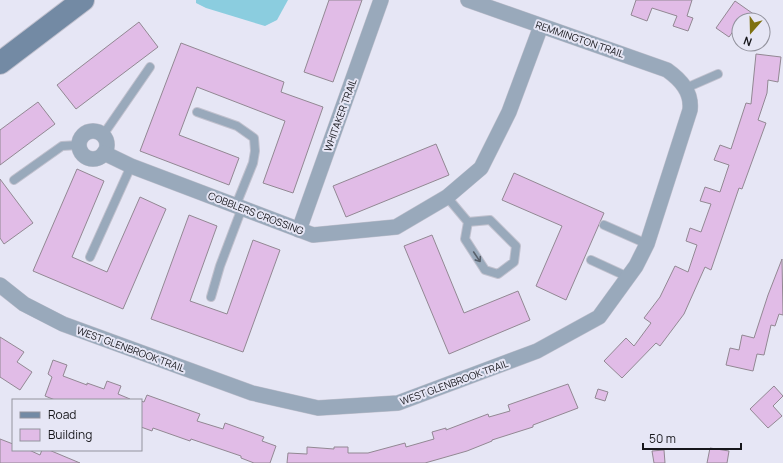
<svg xmlns="http://www.w3.org/2000/svg" width="783" height="463" viewBox="0 0 783 463" font-family="Manrope,sans-serif">
	<rect width="100%" height="100%" fill="#e6e6f5"/>
	<polygon fill="#8bcddf" points="196,0 288,0 277,20 265,26 206,8 196,3"/>
	<g fill="#e1bce7" stroke="#928893">
		<polygon points="329,0 362,0 333,82 304,72"/>
		<polygon points="636,0 692,0 687,16 693,18 688,31 673,26 677,16 652,8 647,21 631,15"/>
		<polygon points="735,1 762,20 739,20 739,23 729,37 716,28"/>
		<polygon points="139,22 158,47 76,109 57,85"/>
		<polygon points="181,43 284,82 281,92 323,107 293,193 263,183 285,121 197,87 179,135 239,158 229,185 140,151"/>
		<polygon points="756,54 781,57 778,82 768,80 767,93 758,120 766,123 742,189 739,188 711,270 705,267 684,314 660,346 656,343 622,378 604,361 626,338 634,346 651,323 644,318 660,297 675,266 688,272 697,245 686,241 690,228 701,232 711,204 700,201 705,187 720,192 729,165 714,160 720,145 731,149 746,103 751,104"/>
		<polygon points="38,102 55,124 0,165 0,130"/>
		<polygon points="436,144 449,175 346,217 333,186"/>
		<polygon points="77,169 104,181 72,257 107,272 140,197 166,209 123,309 33,271"/>
		<polygon points="514,173 604,213 566,300 536,286 562,226 502,200"/>
		<polygon points="0,179 33,223 4,244 0,238"/>
		<polygon points="189,215 217,226 190,301 227,314 253,240 280,250 243,352 151,319"/>
		<polygon points="432,235 464,313 518,291 530,320 449,354 404,246"/>
		<polygon points="782,259 783,315 779,314 775,326 771,325 764,355 757,354 753,371 726,365 730,348 739,350 742,335 754,338 768,295"/>
		<polygon points="0,337 24,352 17,362 32,372 20,390 0,377"/>
		<polygon points="53,360 67,365 63,376 87,385 87,383 104,389 107,381 121,386 118,394 130,399 129,400 55,400 45,396 52,377 48,374"/>
		<polygon points="568,384 578,408 533,425 533,427 492,440 492,441 467,451 425,463 287,463 288,453 307,454 307,447 334,449 334,447 348,447 348,453 368,453 405,443 406,447 434,439 432,432 446,428 446,430 488,414 489,417 510,411 508,405"/>
		<polygon points="774,386 783,396 773,406 782,416 768,428 750,409"/>
		<polygon points="598,389 608,392 605,401 595,398"/>
		<polygon points="147,395 200,414 197,421 223,429 225,423 264,437 262,441 276,446 270,463 254,463 241,458 241,456 191,439 190,441 153,428 152,431 141,427 141,401 144,402"/>
		<polygon points="0,439 13,444 13,450 29,450 40,455 42,450 49,450 80,463 0,463"/>
		<polygon points="710,448 729,451 727,463 707,463"/>
		<polygon points="664,450 665,463 654,463 652,451"/>
	</g>
	<g fill="none" stroke-linecap="round" stroke-linejoin="round">
		<g stroke="#c1c1ce" stroke-width="10">
			<g id="lane">
				<polyline points="686,88 718,74"/>
				<polyline points="197,112 237,126 254,138 255,151 253,163 236,205"/>
				<polyline points="103,135 150,67"/>
				<polyline points="14,180 62,146 79,145"/>
				<polyline points="447,197 468,222 465,239 485,270 498,274 514,262 516,246 490,220 468,222"/>
				<polyline points="604,225 647,244"/>
				<polyline points="90,257 131,166"/>
				<polyline points="591,260 628,277"/>
				<polyline points="211,297 220,266 242,208"/>
			</g>
		</g>
		<g stroke="#c1c1ce" stroke-width="16">
			<g id="street">
				<circle cx="93" cy="145" r="14"/>
				<polyline points="104,153 131,166 313,235 396,227 447,197 481,168 509,112 541,26"/>
				<polyline points="299,230 381,0"/>
				<path d="M0 285 24 304 63 324 252 393 318 408 398 403 537 351 599 317 636 266 647 244 690 110C692 92 681 80 667 70L468 0"/>
			</g>
		</g>
		<g stroke="#c1c1ce" stroke-width="24">
			<polyline id="secondary" points="0,63 83,0"/>
		</g>
		<use href="#lane" stroke="#99a9bb" stroke-width="8"/>
		<use href="#street" stroke="#99a9bb" stroke-width="15"/>
		<use href="#secondary" stroke="#738aa4" stroke-width="22"/>
	</g>
	<defs><path id="oneway-shaft" d="M-6 0H5M1.5-3L5.5 0L1.5 3" fill="none" stroke-width="1.6" stroke-linecap="round" stroke-linejoin="round"/></defs>
	<use stroke="#58606b" href="#oneway-shaft" transform="translate(477 257) rotate(56)"/>
	<g text-anchor="middle" stroke-width="4" stroke-linejoin="round" paint-order="stroke">
		<g font-size="10" fill="#16161b" stroke="#e6e6f5">
			<text transform="translate(580 39) rotate(19)" y="4">REMMINGTON TRAIL</text>
			<text transform="translate(340 115) rotate(-70)" y="4">WHITAKER TRAIL</text>
			<text transform="translate(256 213) rotate(21)" y="4">COBBLERS CROSSING</text>
			<text transform="translate(131 349) rotate(20)" y="4">WEST GLENBROOK TRAIL</text>
			<text transform="translate(454 382) rotate(-20)" y="4">WEST GLENBROOK TRAIL</text>
		</g>
	</g>
	<rect x="12" y="399" width="130" height="52" fill="#e6e6f5" stroke="#93939e"/>
	<rect x="20" y="412" width="20" height="6" fill="#738aa4" stroke="#93939e"/>
	<text x="48" y="419" font-size="12" fill="#16161b">Road</text>
	<rect x="20" y="429" width="20" height="12" fill="#e1bce7" stroke="#93939e"/>
	<text x="48" y="439" font-size="12" fill="#16161b">Building</text>
	<g transform="translate(751 32) rotate(200)"><circle r="19" fill="#e6e6f5" stroke="#93939e"/>
	<path d="M0-3L7 15L0 10L-7 15Z" fill="#7f7110"/>
	<text y="-6" font-size="11" font-weight="bold" text-anchor="middle" fill="#16161b">N</text>
	</g>
	<path d="M643 443v6h98v-6" fill="none" stroke="#16161b" stroke-width="2"/>
	<text x="649" y="443" font-size="12" fill="#16161b" stroke="#e6e6f5" stroke-width="3" paint-order="stroke">50 m</text>
</svg>
